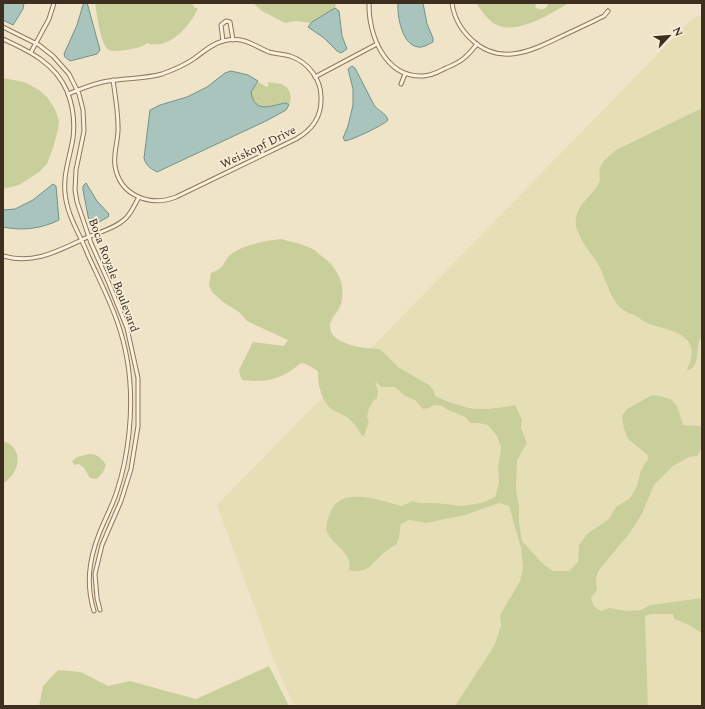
<svg xmlns="http://www.w3.org/2000/svg" width="705" height="709" viewBox="0 0 705 709" font-family="Spectral,serif">
	<rect width="100%" height="100%" fill="#f0e4c8"/>
	<g fill="#e6deb5">
		<polygon points="702,15 702,108 616,150 606,158 600,168 600,182 594,191 584,201 577,232 599,264 608,288 624,311 635,315 647,323 674,330 683,337 691,346 692,357 687,370 695,364 698,344 702,336 702,440 701,426 683,425 671,399 652,395 627,409 624,429 628,439 644,452 648,456 648,459 641,470 637,486 630,498 616,507 609,519 587,534 579,545 578,562 569,571 553,571 542,563 522,541 519,522 519,506 516,490 517,460 527,443 521,426 522,420 497,408 485,409 465,407 435,396 434,391 429,385 398,367 387,358 382,351 370,349 323,397 336,412 344,416 357,426 364,436 369,421 367,417 369,409 373,401 377,398 374,381 382,387 395,386 405,396 415,400 423,409 429,408 434,405 442,406 448,410 465,417 470,423 478,423 488,425 497,436 501,448 498,467 499,482 495,497 481,503 461,506 437,503 420,503 412,501 402,506 363,496 348,497 337,502 332,508 326,526 335,544 345,553 349,562 348,568 361,571 372,566 388,550 394,547 398,542 401,524 404,521 409,520 426,523 465,515 499,503 509,506 521,548 523,568 520,581 500,615 501,626 494,646 455,706 294,706 273,658 217,505 323,397 318,384 318,371 306,364 301,363 287,374 272,380 252,381 242,380 240,375 239,370 253,342 284,346 288,340 247,321 239,312 223,302 212,292 209,285 211,273 221,269 230,255 246,247 263,241 281,239 311,248 332,263 342,282 342,298 341,307 330,324 331,333 336,339 363,349 370,349 692,19"/>
		<polygon points="702,448 702,598 650,605 641,610 627,611 618,609 601,611 594,606 591,598 597,590 596,578 599,570 629,534 642,514 654,485 673,466 689,457 697,456"/>
		<polygon points="651,614 673,614 674,619 687,624 702,633 702,706 648,706 645,616"/>
	</g>
	<g fill="#c9cf9b">
		<path d="M95 3H194L193 5 195 8H198C190 26 169 51 147 43 141 48 135 48 127 50 121 50 114 52 109 50 100 45 97 13 95 3Z"/>
		<polygon points="253,3 336,3 335,8 310,23 296,21 285,23 262,11"/>
		<path d="M476 3H537L535 7C538 10 542 10 546 8L549 3H569C551 13 519 35 497 25 489 22 481 10 476 3Z"/>
		<polygon points="3,78 24,82 39,90 47,97 55,109 59,121 58,129 54,145 47,164 39,172 19,185 3,189"/>
		<path d="M258 82 267 87 269 85 267 82C271 83 276 83 281 84 290 87 293 97 289 105L286 103C271 106 255 114 251 92Z"/>
		<path d="M702 108V336C700 339 698 343 698 346 697 354 698 366 689 370H687C688 366 691 362 691 358 697 334 666 329 649 324 644 322 641 319 636 316 633 314 628 314 625 311 610 302 606 278 598 264 591 252 573 234 576 218 579 202 592 196 599 183 601 179 598 173 600 168 602 161 610 155 616 150Z"/>
		<path d="M281 239C290 242 301 243 310 248 314 249 317 252 320 255 335 266 345 280 342 299 341 309 332 315 330 324 327 345 365 349 380 349L398 367 429 385 434 391 435 396C444 400 455 404 465 407 481 411 499 408 515 405L522 420 521 427 527 443 517 460 516 490 519 506V522L522 541 542 563 553 571H569L578 562 579 545 587 534 609 519 616 507 630 498 637 486 641 470 648 459V456L644 452 628 439 624 429 622 416 627 409 652 395 659 396 671 399 677 406 683 425 701 426 702 448 697 456 689 457 673 466 654 485 642 514 629 534 599 570 596 578 597 590 591 598 594 606 601 611 609 608 627 611 641 610 650 605 702 598V633L687 624 674 619 673 614H651L645 616 648 706H455L494 646 501 626 500 615 520 581 523 568 521 548 509 506 499 503 465 515 426 523 409 520 401 524C400 528 399 539 398 542 396 546 391 547 388 550 373 560 371 575 349 570 349 567 350 564 349 561 346 550 333 544 328 534 324 528 328 520 330 513 341 484 380 501 402 506L412 501 420 503H437L461 506 481 503 495 497 499 482 498 467 501 448 497 436 488 425 478 423H470L465 417 448 410 442 406 434 405 429 408 423 409 415 400 405 396 395 387H382L375 382 378 391 377 398 373 401 369 409 367 417 369 421 364 436H362C358 428 351 419 343 415 338 412 333 411 329 407 320 397 318 383 318 371L306 364 301 363C281 379 268 383 242 380L240 375 239 370 253 342 284 346 288 340 247 321 239 312 223 302 212 292 209 285 211 273C225 267 221 266 229 256 240 245 266 241 281 239Z"/>
		<path d="M3 441C24 447 21 473 3 483Z"/>
		<path d="M89 454C98 454 101 458 106 465L103 472 97 479 90 478 84 468 79 464 74 465 72 461 77 457Z"/>
		<polygon points="269,666 289,706 39,706 43,686 58,670 81,672 108,686 130,681 196,699"/>
	</g>
	<g fill="#a9c4bc" stroke="#6f938a">
		<polygon points="3,3 24,3 23,9 13,25 3,20"/>
		<polygon points="85,3 87,3 88,6 100,50 97,54 70,61 65,57 64,54 77,25 83,5"/>
		<path d="M398 3H423L427 24 433 38V42C429 44 423 48 418 47 402 45 397 16 398 3Z"/>
		<polygon points="335,8 339,11 342,36 347,49 341,53 337,51 324,38 308,27 312,22"/>
		<path d="M352 66 355 68 374 105C378 111 386 113 388 120 384 125 352 140 345 141L343 138 348 126 353 105V89L348 69Z"/>
		<path d="M231 71 248 75 258 81 251 92C255 115 271 105 286 103L289 105 286 110 268 120 157 172C150 168 146 166 144 158L150 110 160 105 187 97 207 87 225 73Z"/>
		<polygon points="86,183 97,201 109,214 108,217 92,226 89,221 83,190 83,186"/>
		<path d="M53 184 56 186 59 220C41 229 22 231 3 227V210L15 209 33 200Z"/>
	</g>
	<g fill="none" stroke-linecap="round" stroke-linejoin="round">
		<g stroke="#8d765c" stroke-width="5">
			<g id="minor">
				<path d="M369 3C368 34 385 78 423 76 431 76 438 72 446 68 461 62 467 57 477 44"/>
				<path d="M452 3C454 18 461 30 472 40 500 66 531 51 560 37 575 30 590 23 604 16L608 11"/>
				<polyline points="3,27 39,45 53,56 69,74 79,94 83,110 84,131 76,170 75,190 77,202 91,243 108,281 127,328 138,378 138,426 131,469 121,501 102,545 95,574 97,598 100,610"/>
				<path d="M3 39C29 51 55 63 67 91 73 106 75 122 73 138 70 157 63 174 65 193 67 216 80 234 88 255 98 277 109 298 117 321 130 357 133 395 129 433 127 452 123 473 117 491 114 501 109 511 105 520 91 550 84 579 94 611"/>
				<polyline points="223,41 221,25 226,21 230,22 233,40"/>
				<polyline points="31,52 49,19 54,3"/>
				<polyline points="315,77 377,44"/>
				<polyline points="401,84 405,74"/>
				<path d="M68 94C81 89 94 83 108 81 126 78 144 79 162 74 173 70 185 65 195 58 204 51 212 44 223 41 245 36 252 45 269 52 276 54 283 54 290 56 308 62 321 79 321 97 322 116 312 130 296 139L176 197C150 207 120 196 115 166 113 152 119 139 118 126 118 111 115 95 113 80"/>
				<path d="M3 256C36 265 59 250 88 237 100 232 116 228 126 218 132 212 135 204 139 197"/>
			</g>
		</g>
		<use href="#minor" stroke="#faf1dc" stroke-width="3"/>
	</g>
	<g text-anchor="middle" stroke-width="3.5" stroke-linejoin="round" paint-order="stroke">
		<g font-size="12" fill="#3d2e20" stroke="#f7eed8">
			<text transform="translate(258 147) rotate(-26)" y="4">Weiskopf Drive</text>
			<text transform="translate(114 275) rotate(69)" y="4">Boca Royale Boulevard</text>
		</g>
	</g>
	<rect width="705" height="709" fill="none" stroke="#3d2e20" stroke-width="8"/>
	<g transform="translate(669 36) rotate(64)" stroke="#f7eed8" stroke-width="3" paint-order="stroke">
	<path d="M0-3L7 15L0 10L-7 15Z" fill="#3d2e20"/>
	<text y="-6" font-size="11" font-weight="bold" text-anchor="middle" fill="#3d2e20">N</text>
	</g>
</svg>
